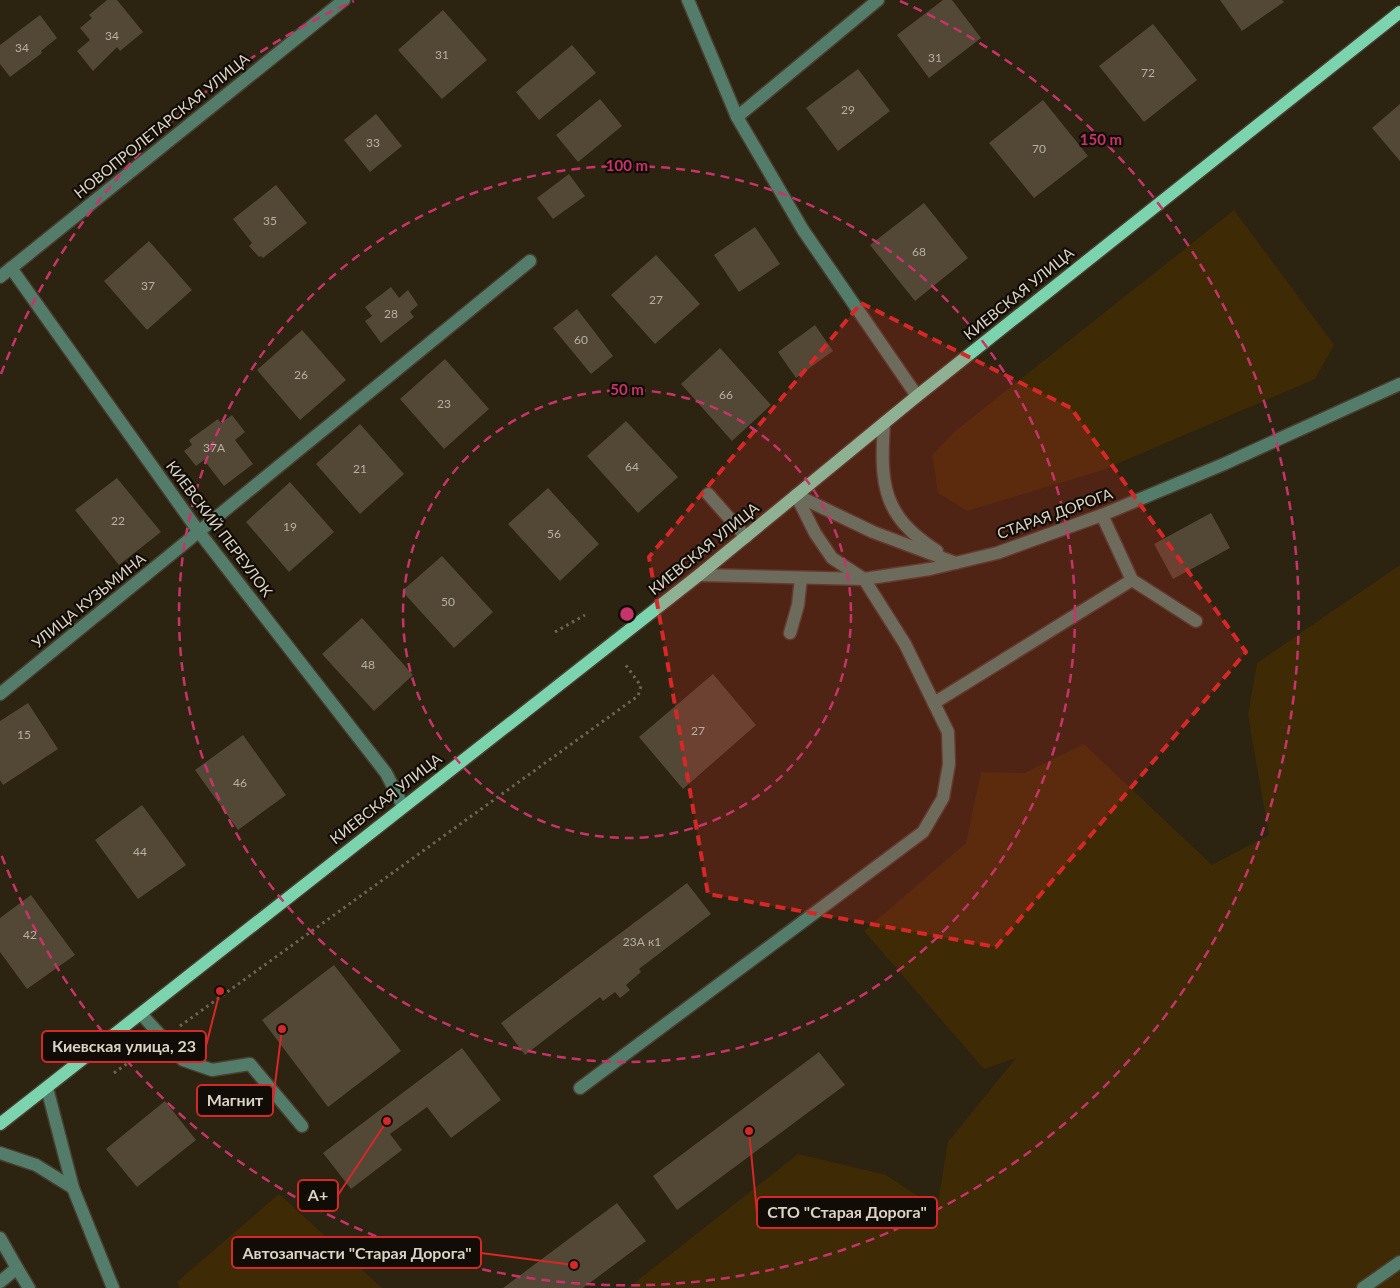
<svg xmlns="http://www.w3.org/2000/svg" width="1400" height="1288" viewBox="0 0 1400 1288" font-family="Lato,sans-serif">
	<rect width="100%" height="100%" fill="#2d2311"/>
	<g fill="#3e2b06">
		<polygon points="1234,210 1334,345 1315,379 1103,470 967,511 938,493 932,455 954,432"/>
		<polygon points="1400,565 1400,1288 628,1288 798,1154 886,1175 937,1209 948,1142 1016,1058 984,1069 864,931 966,843 981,772 1024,773 1084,744 1212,865 1269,835 1248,715 1257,663"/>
		<polygon points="279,1194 382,1288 180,1288 177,1282"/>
	</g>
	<g fill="#534835">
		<polygon points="107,0 117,0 143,32 120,51 117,47 93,71 77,51 90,40 80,28 92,18 89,15"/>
		<polygon points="943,0 952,0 981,38 929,78 897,35"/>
		<polygon points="1220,0 1282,0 1284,2 1242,31"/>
		<polygon points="443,10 487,60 442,99 398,50"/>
		<polygon points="40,15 57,38 41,51 42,53 10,77 0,64 0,45"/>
		<polygon points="1153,24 1197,80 1144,122 1099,66"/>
		<polygon points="572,45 596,73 539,120 516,92"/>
		<polygon points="858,69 890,111 838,151 806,108"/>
		<polygon points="600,99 622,126 578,162 556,135"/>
		<polygon points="1043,100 1088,156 1034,198 989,143"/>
		<polygon points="1400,104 1400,161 1372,128"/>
		<polygon points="376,114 402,146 370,172 344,140"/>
		<polygon points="569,174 585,196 553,219 537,198"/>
		<polygon points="276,185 307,223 263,258 261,256 259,257 249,246 252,243 233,219"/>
		<polygon points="924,203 968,258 915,301 870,245"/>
		<polygon points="755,227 780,264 739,292 714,255"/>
		<polygon points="149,241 192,290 147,330 104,281"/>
		<polygon points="656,255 700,304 655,344 611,295"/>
		<polygon points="391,287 399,298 408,290 418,305 410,312 414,317 381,343 365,321 372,316 365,307"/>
		<polygon points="577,309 613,356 591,374 553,328"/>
		<polygon points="815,325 833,351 796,378 778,352"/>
		<polygon points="302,330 346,380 300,420 257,370"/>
		<polygon points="720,348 771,405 732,441 681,384"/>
		<polygon points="445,359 489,409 444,449 400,399"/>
		<polygon points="232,415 245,432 235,440 253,464 224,486 204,460 196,466 184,451 192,445 189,440 218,419 221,423"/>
		<polygon points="626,421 678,477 638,513 587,456"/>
		<polygon points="360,424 404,474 360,514 316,464"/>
		<polygon points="117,478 161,532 119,565 75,510"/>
		<polygon points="290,482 334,532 289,572 246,522"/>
		<polygon points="548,488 599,544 560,581 508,524"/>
		<polygon points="1211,513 1230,548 1173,579 1154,544"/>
		<polygon points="442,556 493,612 454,648 402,591"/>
		<polygon points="362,618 413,675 374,711 322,654"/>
		<polygon points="713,674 756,725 683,789 639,737"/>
		<polygon points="28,703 58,749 3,785 0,780 0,721"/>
		<polygon points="243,735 286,795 238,830 195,770"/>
		<polygon points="142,805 186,865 138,899 95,840"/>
		<polygon points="687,883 711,914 639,969 641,972 626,985 630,990 620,998 615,992 603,1001 600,997 525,1055 501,1023"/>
		<polygon points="31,895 75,955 27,989 0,952 0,918"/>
		<polygon points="334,965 401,1051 328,1107 262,1020"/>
		<polygon points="462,1048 501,1100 451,1138 427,1107 390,1134 402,1150 351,1189 323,1153"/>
		<polygon points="819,1052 845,1085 677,1210 653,1176"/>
		<polygon points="165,1101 196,1140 137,1187 106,1149"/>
		<polygon points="617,1203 646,1241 583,1288 503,1288"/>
	</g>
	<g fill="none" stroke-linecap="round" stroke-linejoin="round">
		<g stroke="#493f2e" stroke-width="15">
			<g id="minor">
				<polyline points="688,0 737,117 803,230 917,396"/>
				<polyline points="737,117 878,0"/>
				<polyline points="11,268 199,532 386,773 403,806"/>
				<polyline points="0,277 344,0"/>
				<path d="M884 423C880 484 882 516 937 551"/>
				<polyline points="708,494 746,537"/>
				<polyline points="796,495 873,532 956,563"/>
				<polyline points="1102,515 1132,580 1196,621"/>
				<polyline points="699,575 864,579 930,569 997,553 1102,515 1224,464 1400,384"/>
				<polyline points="790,633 798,605 801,578"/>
				<polyline points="0,694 530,261"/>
				<polyline points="934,703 1132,580"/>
				<polyline points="142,1015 183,1060 212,1070 250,1064 302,1126"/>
				<polyline points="47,1088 73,1188 113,1288"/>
				<polyline points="580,1088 923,832 943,798 949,764 948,732 905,644 864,579 832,558 815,533 796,495"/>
				<polyline points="0,1153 36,1165 73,1188"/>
				<polyline points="0,1238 17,1268 0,1282"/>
				<polyline points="17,1268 29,1288"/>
				<polyline points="1363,1288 1400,1262"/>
			</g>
		</g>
		<g stroke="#493f2e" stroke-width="15">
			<polyline id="major" points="0,1124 699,575 917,396 1400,12"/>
		</g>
		<g stroke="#6e6556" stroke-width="3" stroke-dasharray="2.5 4" stroke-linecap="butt">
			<polyline points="555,632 585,615"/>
			<polyline points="180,1026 638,696 641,686 625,664"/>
			<polyline points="114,1073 146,1050"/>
		</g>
		<use href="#minor" stroke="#537c6a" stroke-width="12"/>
		<use href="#major" stroke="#7cd4af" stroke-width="12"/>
	</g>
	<path fill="#d62828" fill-opacity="0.2" stroke="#d62828" stroke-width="4" stroke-dasharray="10 6" stroke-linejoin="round" d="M861 303 1071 408 1246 652 996 947 708 894 649 557Z"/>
	<g fill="none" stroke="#c6346b" stroke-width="2.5" stroke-dasharray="9 6">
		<circle cx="627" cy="614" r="224"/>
		<circle cx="627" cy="614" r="448"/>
		<path d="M1 374A671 671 0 0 1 354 1M900 1A671 671 0 1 1 1 854"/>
	</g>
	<g text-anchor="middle" stroke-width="4.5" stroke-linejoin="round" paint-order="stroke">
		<g font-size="12" fill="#b8b0a3">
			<text x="112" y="40">34</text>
			<text x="22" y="52">34</text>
			<text x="442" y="59">31</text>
			<text x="935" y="62">31</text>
			<text x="1148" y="77">72</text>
			<text x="848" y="114">29</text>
			<text x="373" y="147">33</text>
			<text x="1039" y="153">70</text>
			<text x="270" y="225">35</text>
			<text x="919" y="256">68</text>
			<text x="148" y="290">37</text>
			<text x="656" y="304">27</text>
			<text x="391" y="318">28</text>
			<text x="581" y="344">60</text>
			<text x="301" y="379">26</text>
			<text x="726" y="399">66</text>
			<text x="444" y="408">23</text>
			<text x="214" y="452">37А</text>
			<text x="632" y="471">64</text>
			<text x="360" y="473">21</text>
			<text x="118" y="525">22</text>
			<text x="290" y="531">19</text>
			<text x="554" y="538">56</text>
			<text x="448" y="606">50</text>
			<text x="368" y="669">48</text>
			<text x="698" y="735">27</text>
			<text x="24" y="739">15</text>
			<text x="240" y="787">46</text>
			<text x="140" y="856">44</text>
			<text x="30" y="939">42</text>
			<text x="642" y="946">23А к1</text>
		</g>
		<g font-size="15" fill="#dad3c8" stroke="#110d06">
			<text transform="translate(162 126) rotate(-39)" y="5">НОВОПРОЛЕТАРСКАЯ УЛИЦА</text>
			<text transform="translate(1019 294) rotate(-39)" y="5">КИЕВСКАЯ УЛИЦА</text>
			<text transform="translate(1055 514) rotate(-20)" y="5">СТАРАЯ ДОРОГА</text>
			<text transform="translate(219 529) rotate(53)" y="5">КИЕВСКИЙ ПЕРЕУЛОК</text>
			<text transform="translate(704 549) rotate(-39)" y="5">КИЕВСКАЯ УЛИЦА</text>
			<text transform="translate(89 601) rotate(-39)" y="5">УЛИЦА КУЗЬМИНА</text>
			<text transform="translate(386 799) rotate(-38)" y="5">КИЕВСКАЯ УЛИЦА</text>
		</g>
	</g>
	<circle cx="627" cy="614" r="8" fill="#c6346b" stroke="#110d06" stroke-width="2.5"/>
	<g font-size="15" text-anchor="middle" font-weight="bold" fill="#c6346b" stroke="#110d06" stroke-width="4.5" stroke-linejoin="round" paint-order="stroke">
		<text x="1101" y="145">150 m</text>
		<text x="627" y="171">100 m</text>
		<text x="627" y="395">50 m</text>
	</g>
	<path fill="none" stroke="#d62828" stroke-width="2" d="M220 991L206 1046M282 1029L273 1100M387 1121L338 1195M749 1131L757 1213M574 1265L481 1253"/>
	<g fill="#d62828" stroke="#110d06" stroke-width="2">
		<circle cx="220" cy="991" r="5"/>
		<circle cx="282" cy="1029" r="5"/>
		<circle cx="387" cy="1121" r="5"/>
		<circle cx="749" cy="1131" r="5"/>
		<circle cx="574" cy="1265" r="5"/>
	</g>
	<g fill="#110d06" stroke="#d62828" stroke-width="2">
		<rect x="42" y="1031" width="164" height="31" rx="5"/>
		<rect x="197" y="1085" width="76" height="31" rx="5"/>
		<rect x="298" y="1180" width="40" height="31" rx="5"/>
		<rect x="757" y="1197" width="180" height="31" rx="5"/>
		<rect x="232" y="1237" width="249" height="31" rx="5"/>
	</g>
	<g font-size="16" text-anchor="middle" font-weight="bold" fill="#dad3c8">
		<text x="124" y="1052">Киевская улица, 23</text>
		<text x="235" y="1106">Магнит</text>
		<text x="318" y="1201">А+</text>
		<text x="847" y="1218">СТО "Старая Дорога"</text>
		<text x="357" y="1259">Автозапчасти "Старая Дорога"</text>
	</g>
</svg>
